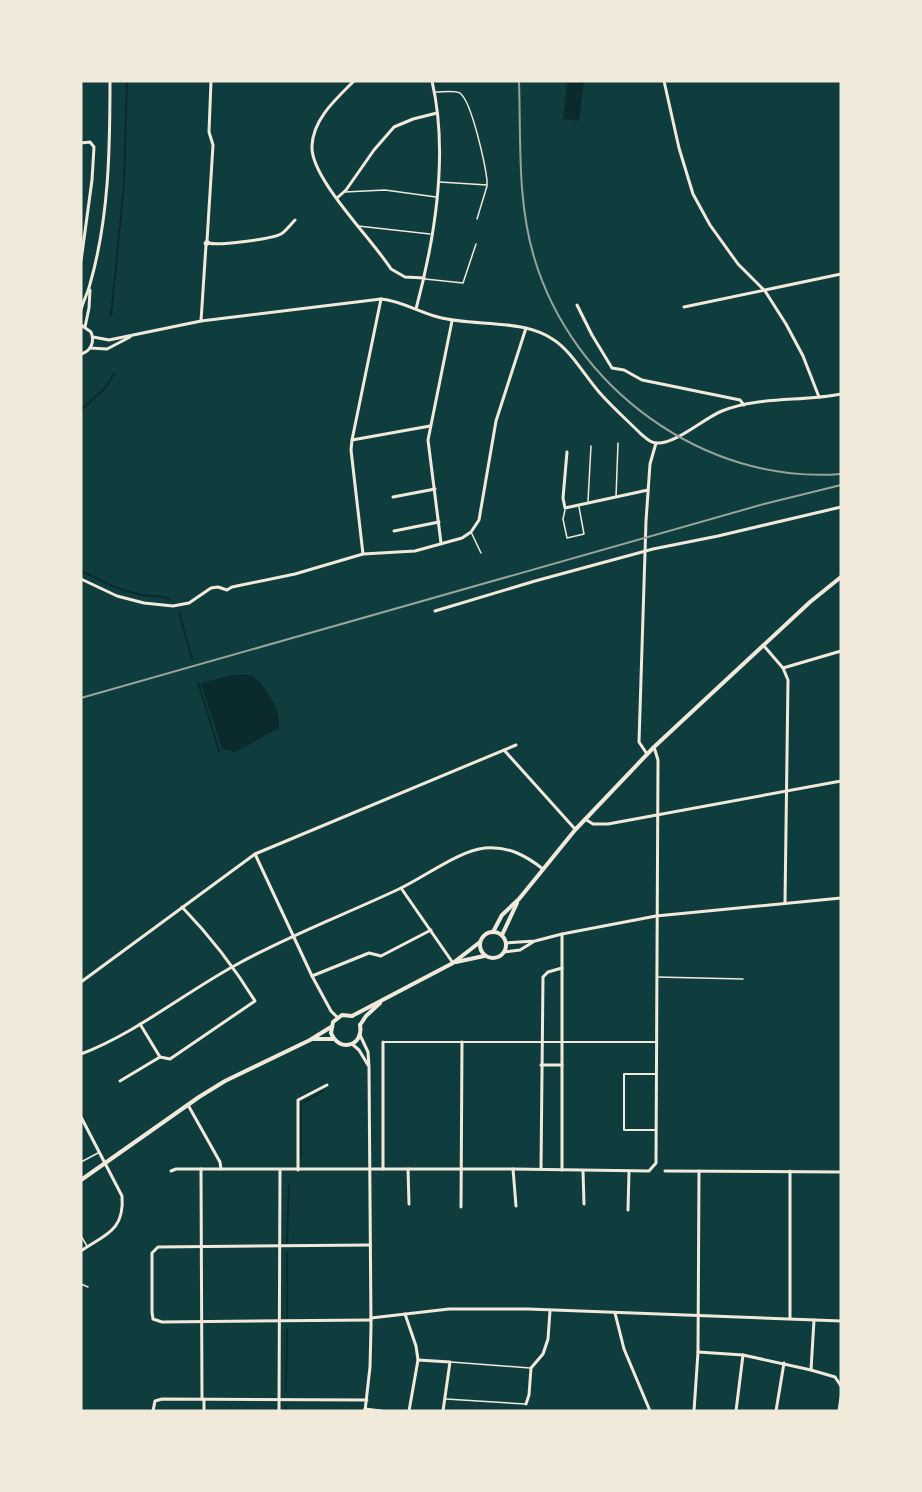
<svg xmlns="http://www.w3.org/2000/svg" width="922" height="1492" viewBox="0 0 922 1492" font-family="'Golos Text',sans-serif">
	<rect width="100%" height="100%" fill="#0f3d3e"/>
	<g fill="#0a2a2b">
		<polygon points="560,81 584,81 579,121 563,119 567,83"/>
		<path d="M234 675C238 675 245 674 249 675 264 680 282 712 279 728L235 752 222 749 201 683Z"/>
	</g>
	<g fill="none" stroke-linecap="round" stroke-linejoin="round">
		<g stroke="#0a2a2b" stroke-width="2">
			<polyline points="111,316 124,184 127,81"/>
			<polyline points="81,410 106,387 114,374"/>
			<path d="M81 571C100 580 117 590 138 594 147 597 162 594 170 600"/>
			<polyline points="179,612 192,659"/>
			<polyline points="198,682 219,751"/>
			<polyline points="301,1158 301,1104 323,1091"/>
			<polyline points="287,1243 289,1186"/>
			<polyline points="287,1318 287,1253"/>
			<polyline points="286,1391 287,1329"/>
			<polyline points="286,1406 286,1411"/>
		</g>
		<g stroke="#f1e9da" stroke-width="1.5">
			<path d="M436 92C443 92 454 90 460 93 472 102 485 164 487 180V185L440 182"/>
			<polyline points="345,192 385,190 436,197"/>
			<polyline points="477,219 487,186"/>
			<polyline points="358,226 430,234"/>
			<polyline points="425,279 463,283 476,244"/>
			<polyline points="616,497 618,443"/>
			<polyline points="588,501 591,446"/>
			<polyline points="565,510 563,519 567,538 584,534 579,507"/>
			<polyline points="471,532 481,553"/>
			<polyline points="657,977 743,979"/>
			<polyline points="81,1162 98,1153"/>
			<polyline points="81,1236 87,1246"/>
			<polyline points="81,1284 88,1287"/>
			<polyline points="451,1362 530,1368"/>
			<polyline points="446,1399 525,1404"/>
		</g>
		<g stroke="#f1e9da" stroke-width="2">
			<polyline points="384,1042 657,1042"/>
			<polyline points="656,1130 624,1130 624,1074 656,1074"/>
		</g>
		<g stroke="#f1e9da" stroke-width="3">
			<path d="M354 81C336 99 313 119 312 146 310 178 373 240 391 269L405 277 424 278"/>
			<polyline points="664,81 679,148 693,194 710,225 738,264 765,291 786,324 803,356 819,397"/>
			<polyline points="81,143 90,142 94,147 92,180 81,261"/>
			<polyline points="337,198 346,190 374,150 394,127 413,119 437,113"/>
			<polyline points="207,241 213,145 209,132 211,81"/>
			<polygon points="207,241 209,243 206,245 205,243"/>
			<path d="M209 243C218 246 272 239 281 234 286 231 291 224 295 220"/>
			<polyline points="577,305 592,335 612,368 624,370 642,380 740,400 744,405"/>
			<polyline points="684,307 841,274"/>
			<path d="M416 309C435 238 449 154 432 81"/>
			<polyline points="201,321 206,245"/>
			<path d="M93 337 109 340 201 321 381 299C402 301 418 312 438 317 473 327 523 318 554 340 572 352 584 375 599 392 612 407 627 420 641 434 646 438 650 443 656 443 675 445 704 418 722 411 759 396 802 402 841 394"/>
			<polyline points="90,348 107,349 130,337"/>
			<polyline points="352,440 430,426"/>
			<polyline points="567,452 563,498 565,508 648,490"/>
			<polyline points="393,497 435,489"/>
			<polyline points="394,531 439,522"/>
			<polyline points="441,543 428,440 452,321"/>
			<polyline points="363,554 351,450 352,440 381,299"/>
			<polyline points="81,579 117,596 144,603 173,606 189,603 211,588 218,587 227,590 232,587 295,574 363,554 415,551 462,538 471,532 479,520 496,421 526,328"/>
			<polyline points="435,611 535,581 653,549 718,536 841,507"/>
			<polyline points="764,646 783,668 788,680 785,903"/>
			<polyline points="783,668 841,651"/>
			<polyline points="504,750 575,829"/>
			<polyline points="647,754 639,742 646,521 650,464 656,443"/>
			<polyline points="585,819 593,824 608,824 841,781"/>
			<polyline points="255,854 312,976 331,1011 337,1017"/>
			<polyline points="401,888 453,963"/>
			<polyline points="562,934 562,1170"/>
			<polyline points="312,976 369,953 381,956 431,930"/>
			<polyline points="81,982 255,854 516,745"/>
			<path d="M140 1024 160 1057 170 1059 255 1001C234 967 210 936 182 907"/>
			<polyline points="360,1035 368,1052 369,1067 371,1327 370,1367 365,1411"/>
			<polyline points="352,1044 359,1050 368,1065"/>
			<path d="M81 1054C136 1033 183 994 234 966 287 936 344 915 399 889 423 878 460 850 485 848 508 846 525 855 543 869"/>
			<polyline points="541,1065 562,1065"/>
			<polyline points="120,1081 160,1057"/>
			<polyline points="188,1105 220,1162 221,1169"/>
			<path d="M81 1117 122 1196C125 1231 104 1235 81 1251"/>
			<polyline points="201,1169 202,1399"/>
			<polyline points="383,1169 383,1042"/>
			<polyline points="408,1169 409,1204"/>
			<polyline points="513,1169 516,1206"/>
			<polyline points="541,1169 543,977 548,972 562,968"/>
			<polyline points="298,1170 298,1100 327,1085"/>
			<polyline points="171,1171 176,1169 513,1169 649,1171 656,1163 658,760 654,747"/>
			<polyline points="583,1171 584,1204"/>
			<polyline points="665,1171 841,1172"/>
			<polyline points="461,1207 462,1042"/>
			<polyline points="628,1210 629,1171"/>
			<polyline points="370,1245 158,1247 152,1253 152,1312 153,1319 162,1322 371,1320"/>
			<polyline points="615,1313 624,1349 650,1411"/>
			<polyline points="405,1314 416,1346 418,1360 409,1411"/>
			<polyline points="371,1318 449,1309 528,1309 841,1321"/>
			<polyline points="790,1318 790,1171"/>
			<polyline points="698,1352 743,1355 811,1370 835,1377 841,1386"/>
			<polyline points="418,1360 450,1362 443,1411"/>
			<polyline points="811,1370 814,1320"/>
			<polyline points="526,1404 529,1395 531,1368 543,1354 548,1339 550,1311"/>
			<polyline points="365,1409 381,1411"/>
			<polyline points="153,1411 155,1401 162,1399 367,1400"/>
			<polyline points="204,1411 204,1399"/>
			<polyline points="279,1411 280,1170"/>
			<polyline points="694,1411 698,1352 699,1171"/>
			<polyline points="736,1411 743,1355"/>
			<polyline points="776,1411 784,1363"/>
			<polyline points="839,1411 841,1397"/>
		</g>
		<g stroke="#f1e9da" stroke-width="3">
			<path d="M81 310C83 301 88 293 90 284 109 218 110 149 110 81"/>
			<path d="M81 325 91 332C95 342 91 351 81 354"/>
			<polyline points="85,327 89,308 90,290"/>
			<polyline points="506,943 535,941 562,934 656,916 841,898"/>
			<polyline points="504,952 520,950 533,942"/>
		</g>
		<g stroke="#f1e9da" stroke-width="4">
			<circle cx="493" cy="945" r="13"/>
			<polyline points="493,932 502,915 519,899 575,830 654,747 810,602 841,577"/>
			<polyline points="502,935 517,903"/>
			<polyline points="456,962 484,956"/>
			<polyline points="352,1016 453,963 480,942"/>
			<path d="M352 1016 342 1015 333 1022 331 1033C339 1053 364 1046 360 1025"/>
			<polyline points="360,1025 366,1016 380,1003"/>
			<polyline points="313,1039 333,1039"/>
			<polyline points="81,1180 199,1097 225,1081 310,1040 331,1027"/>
		</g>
		<g stroke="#97a49c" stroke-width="2">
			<path d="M519 81C521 140 517 200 534 257 572 387 704 485 841 474"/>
			<polyline points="81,698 764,504 841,485"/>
		</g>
	</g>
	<rect width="922" height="1492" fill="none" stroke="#f1e9da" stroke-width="165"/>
</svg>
